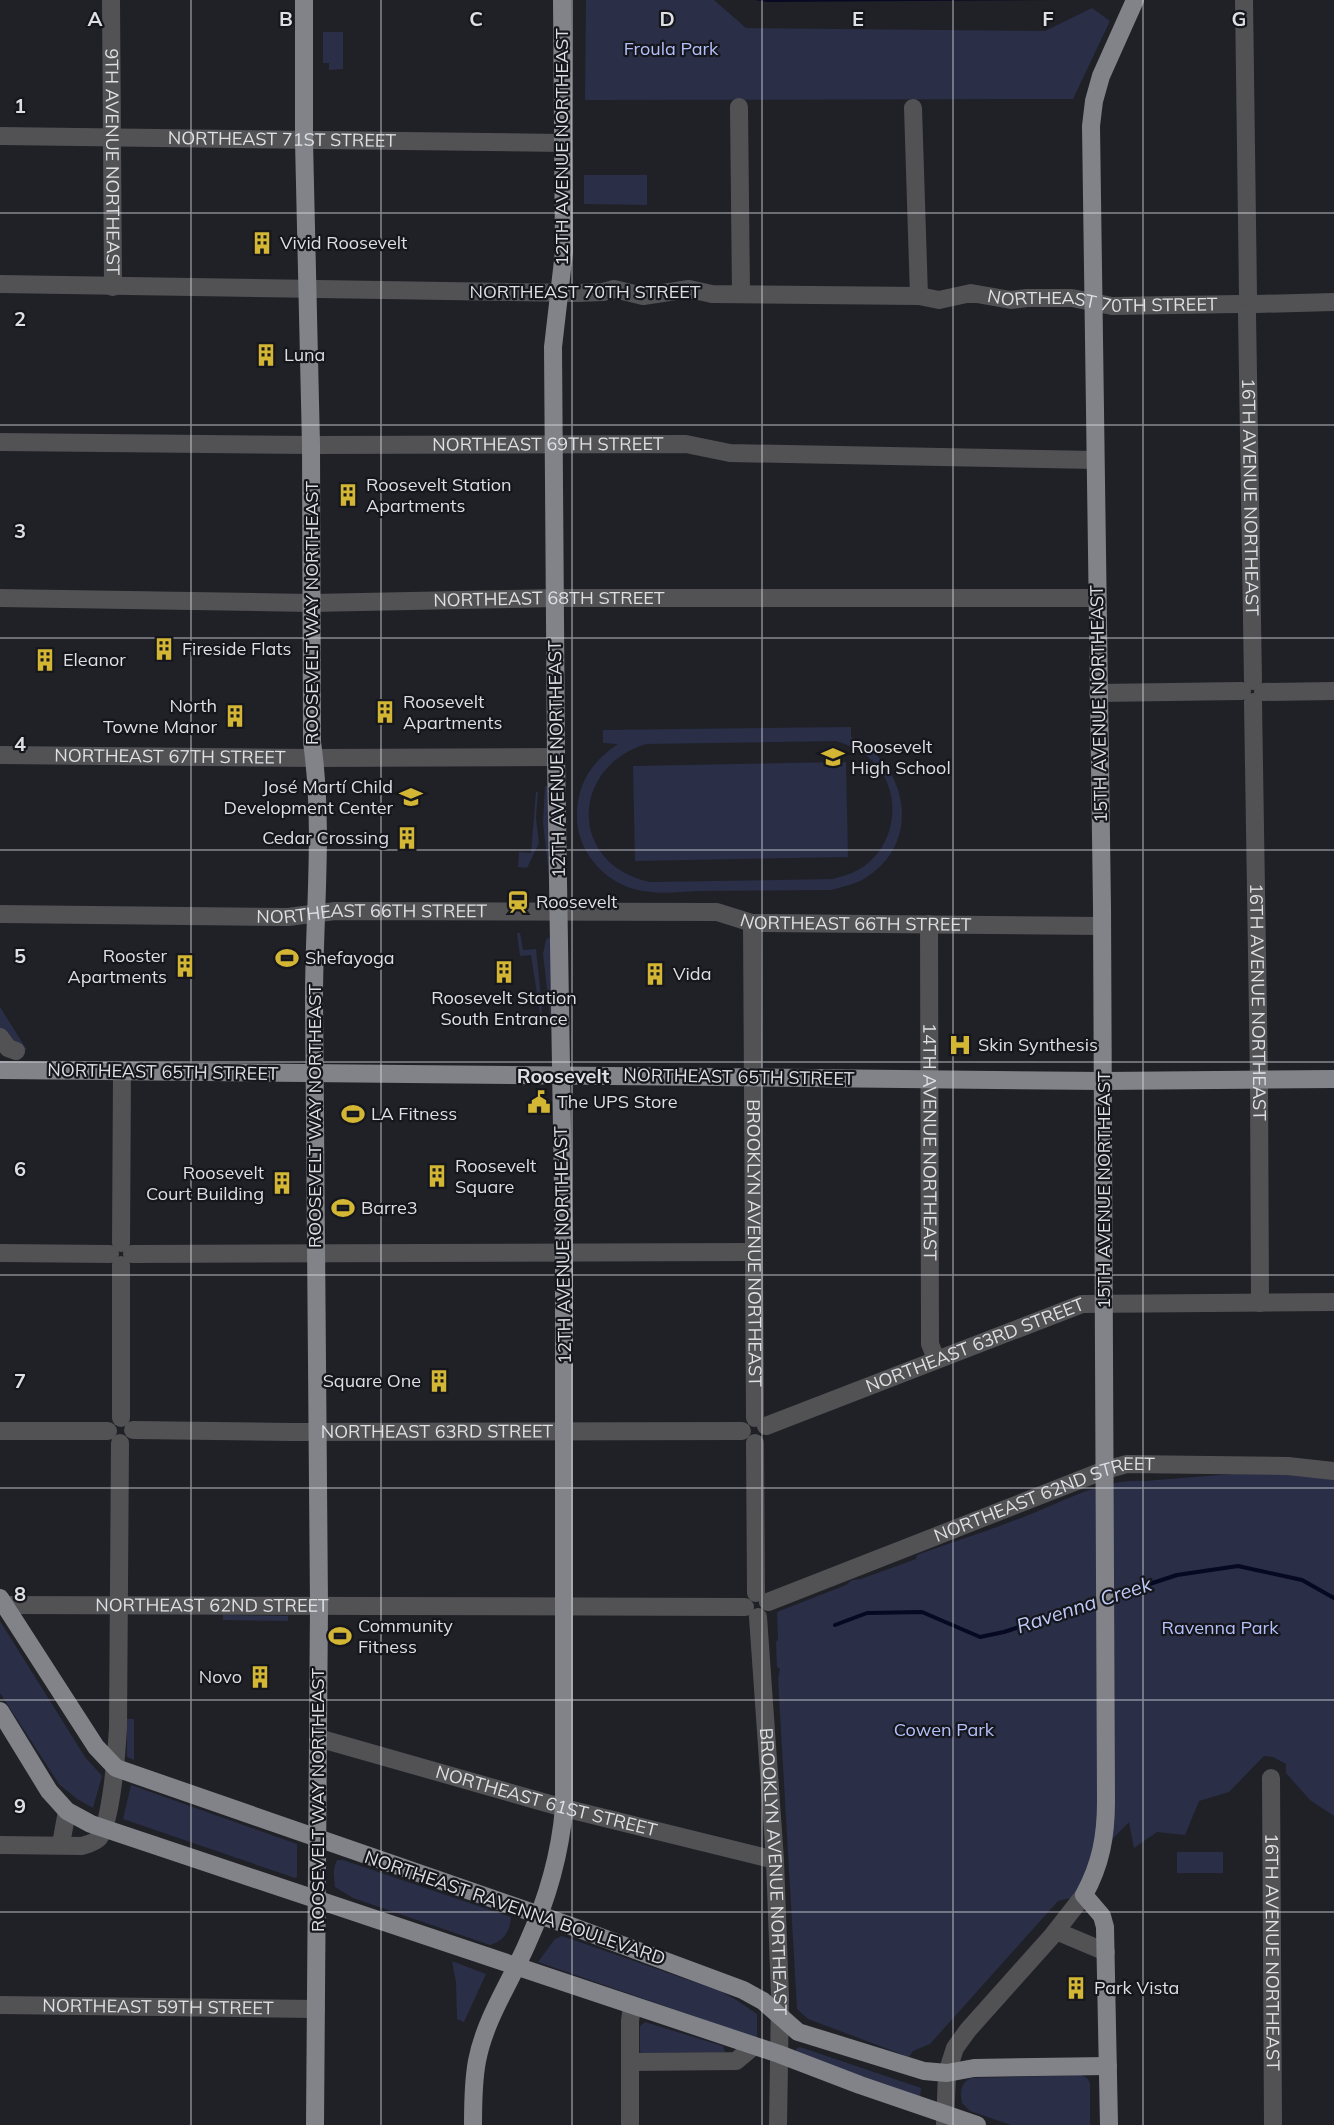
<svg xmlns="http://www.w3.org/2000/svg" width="1334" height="2125" viewBox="0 0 1334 2125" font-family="Mulish,sans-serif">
	<rect width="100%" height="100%" fill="#1f2127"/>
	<g fill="#2a2e47" fill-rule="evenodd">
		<polygon points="586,0 714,0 746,28 1045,31 1092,8 1110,21 1073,99 585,100"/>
		<polygon points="323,32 343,32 343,69 329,70 329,63 323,63"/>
		<polygon points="584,175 647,175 647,205 584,204"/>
		<path d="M851 727V737C910 765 923 846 862 880 852 885 841 887 831 890 786 890 742 891 698 891 677 892 654 895 634 889 602 880 576 849 577 815 577 784 592 761 618 744L603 743V730ZM836 741C848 745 859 749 869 758 903 786 899 842 863 867 854 873 843 876 833 879L650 882C569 865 569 768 646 744Z"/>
		<polygon points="846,762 848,857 635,861 633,766"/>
		<polygon points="545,786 550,787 550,884 543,823"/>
		<polygon points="536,792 538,792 536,818 539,843 527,868 518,867 519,852 531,853"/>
		<polygon points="517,933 520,933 523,950 536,949 542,1007 541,1020 531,955 520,956"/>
		<polygon points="552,937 552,1032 543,954 546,939"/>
		<polygon points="0,1007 27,1050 0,1049"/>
		<path d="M1245 1473 1334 1474V1816L1310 1800 1286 1773V1764L1273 1757 1264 1756 1229 1792 1199 1801 1185 1835 1157 1832 1134 1848 1129 1822 1103 1849 1084 1895 1058 1901 930 2044 913 2051 909 2057 808 2019 797 2009 778 1679 780 1669 777 1667 776 1642 778 1640 777 1612 846 1585 852 1580 861 1579 916 1559 917 1555C953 1542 990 1530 1026 1516 1062 1502 1104 1478 1144 1481Z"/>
		<polygon points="223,1615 288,1616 288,1621 223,1620"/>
		<polygon points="0,1621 85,1757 102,1776 93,1808 77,1799 59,1784 0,1693"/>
		<polygon points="127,1719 134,1719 134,1760 127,1757"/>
		<polygon points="131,1785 297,1844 297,1877 295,1878 123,1819"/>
		<rect x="1177" y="1852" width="46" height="21"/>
		<path d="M337 1860H343L511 1917C510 1931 504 1941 490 1945L353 1898 335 1887C334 1872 332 1873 337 1860Z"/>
		<polygon points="562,1936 720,1991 738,2001 757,2014 757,2038 538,1962 555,1939"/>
		<polygon points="452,1961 486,1974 464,2022 457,2019 456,1982"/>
		<polygon points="645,2022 723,2046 725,2052 642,2053 640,2052 640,2026"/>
		<polygon points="800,2047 921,2088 920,2098 795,2052 797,2048"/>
		<path d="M1081 2075 1087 2078 1090 2083V2125H1011L970 2111 962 2103C960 2093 960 2083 971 2078Z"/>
	</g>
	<polygon fill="#070822" points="755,0 1053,0 767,2"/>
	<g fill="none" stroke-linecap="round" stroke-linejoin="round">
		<g stroke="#070822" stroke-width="4">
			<polyline points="1110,1597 1177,1575 1238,1566 1302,1580 1334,1598"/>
			<polyline points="835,1625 867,1613 922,1612 980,1637 1004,1632 1100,1600"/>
		</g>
		<g stroke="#525255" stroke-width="18">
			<path id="s1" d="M111 0 113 287"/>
			<polyline points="1244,0 1248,295"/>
			<polyline points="739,107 741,294"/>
			<polyline points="913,108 919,296"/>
			<path id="s2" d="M0 136 563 143"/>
			<path id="s3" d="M0 284 578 293 603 292 614 289 643 296 689 289 712 294 919 296 939 300 971 293 1011 300 1027 298H1072L1112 306 1238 304"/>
			<polyline points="1257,304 1334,302"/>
			<path id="s4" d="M1247 313 1253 681"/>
			<path id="s5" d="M0 442 311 445 686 444 730 453 1095 460"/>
			<path id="s6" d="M0 598 311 603 555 598H1097"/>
			<polyline points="1263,692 1334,691"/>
			<polyline points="1098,693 1242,691"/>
			<path id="s7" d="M1253 702 1259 1080 1260 1303"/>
			<path id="s8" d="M0 755 314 758 556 757"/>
			<path id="s9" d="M0 914 288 917 335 911 717 912 752 923 1102 926"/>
			<path id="s10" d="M752 923 755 1418"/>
			<path id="s11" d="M929 924 930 1344 936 1359"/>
			<polyline points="0,1037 8,1048 16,1051"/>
			<polyline points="121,1243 122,1071"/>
			<polyline points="0,1253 110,1254"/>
			<polyline points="132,1254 753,1252"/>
			<polyline points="121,1418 121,1265"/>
			<path id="s12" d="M766 1426 1082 1304 1334 1302"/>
			<path id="s13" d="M133 1430 293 1432 742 1431"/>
			<polyline points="0,1431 108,1431"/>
			<polyline points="755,1443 756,1593"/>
			<path id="s14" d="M768 1602 1105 1470 1127 1464 1288 1466 1334 1471"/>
			<path id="s15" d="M4 1605 745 1607"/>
			<path id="s16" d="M758 1617 775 1860 780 1997 778 2125"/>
			<path id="s17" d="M318 1738 564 1808 775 1860"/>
			<path id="s18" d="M1271 1778 1273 2125"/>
			<polyline points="61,1844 67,1811"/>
			<path d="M0 1845 82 1846C88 1844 94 1843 99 1838 111 1824 117 1749 118 1728L120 1443"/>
			<polyline points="1056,1931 1106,1952"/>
			<path id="s19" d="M0 2005 316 2009"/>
			<polyline points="630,2062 736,2061 754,2046"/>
			<polyline points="630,2125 630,2021 632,2006"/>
			<polyline points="945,2125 947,2073 955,2048 968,2030 1052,1936 1084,1895"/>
		</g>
		<g stroke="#828389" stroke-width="18">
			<path d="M304 0V141L311 445 312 742C324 827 314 913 314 999L319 1606 315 2125"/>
			<polyline points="0,1070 1103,1081 1334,1079"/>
			<polyline points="0,1598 96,1747 116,1768 571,1926 743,1990 763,2001 798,2032 924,2071 947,2073 974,2068 1108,2066"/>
			<polyline points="0,1711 49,1791 67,1811 91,1824 779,2054 860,2085 977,2125"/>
			<path d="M473 2125C473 2104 473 2082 477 2061 485 2019 510 1983 527 1944 547 1900 560 1856 564 1808V1253L556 757 553 347 564 252 562 0"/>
			<path d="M1109 2125 1105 1927 1102 1916 1084 1895C1101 1864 1106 1836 1106 1801L1102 907 1091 126 1094 101 1101 76 1135 0"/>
		</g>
	</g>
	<path fill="none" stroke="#dedfe3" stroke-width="1.5" stroke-opacity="0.55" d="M191 0V2125M381 0V2125M572 0V2125M762 0V2125M953 0V2125M1143 0V2125M0 213H1334M0 425H1334M0 638H1334M0 850H1334M0 1062H1334M0 1275H1334M0 1488H1334M0 1700H1334M0 1912H1334"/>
	<defs>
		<g id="building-bare" transform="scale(1.8)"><path d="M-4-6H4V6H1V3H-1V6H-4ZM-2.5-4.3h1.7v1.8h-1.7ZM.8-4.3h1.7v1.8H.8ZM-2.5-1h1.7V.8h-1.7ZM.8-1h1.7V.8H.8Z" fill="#d4b635" stroke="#16171d" stroke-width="2.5" paint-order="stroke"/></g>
		<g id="school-bare" transform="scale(1.8)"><path d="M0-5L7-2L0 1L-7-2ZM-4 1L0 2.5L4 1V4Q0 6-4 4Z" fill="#d4b635" stroke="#16171d" stroke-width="2.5" paint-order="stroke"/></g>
		<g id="station-bare" transform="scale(1.8)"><path d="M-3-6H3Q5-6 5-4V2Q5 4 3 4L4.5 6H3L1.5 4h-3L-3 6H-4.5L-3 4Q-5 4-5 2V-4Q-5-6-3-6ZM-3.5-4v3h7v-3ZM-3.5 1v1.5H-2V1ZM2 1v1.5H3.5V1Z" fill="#d4b635" stroke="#16171d" stroke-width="2.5" paint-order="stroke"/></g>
		<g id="stadium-bare" transform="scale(1.8)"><path d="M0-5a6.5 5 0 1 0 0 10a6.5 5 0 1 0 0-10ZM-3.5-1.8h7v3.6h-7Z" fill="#d4b635" stroke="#16171d" stroke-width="2.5" paint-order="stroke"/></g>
		<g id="hospital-bare" transform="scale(1.8)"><path d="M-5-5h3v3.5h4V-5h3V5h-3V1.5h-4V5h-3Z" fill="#d4b635" stroke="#16171d" stroke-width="2.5" paint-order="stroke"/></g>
		<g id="civic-bare" transform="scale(1.8)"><path d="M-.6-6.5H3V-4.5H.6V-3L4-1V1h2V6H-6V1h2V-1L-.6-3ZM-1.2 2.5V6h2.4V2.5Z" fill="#d4b635" stroke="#16171d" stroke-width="2.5" paint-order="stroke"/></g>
	</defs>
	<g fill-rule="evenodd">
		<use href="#building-bare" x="262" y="243"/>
		<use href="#building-bare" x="266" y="355"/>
		<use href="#building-bare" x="348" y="495"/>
		<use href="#building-bare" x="164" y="649"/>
		<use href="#building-bare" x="45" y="660"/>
		<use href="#building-bare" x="385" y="712"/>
		<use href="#building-bare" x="235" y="716"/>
		<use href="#school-bare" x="833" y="757"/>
		<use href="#school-bare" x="411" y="797"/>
		<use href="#building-bare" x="407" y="838"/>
		<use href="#station-bare" x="518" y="902"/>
		<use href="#stadium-bare" x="287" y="958"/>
		<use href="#building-bare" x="185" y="966"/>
		<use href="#building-bare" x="504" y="972"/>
		<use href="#building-bare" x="655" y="974"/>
		<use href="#hospital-bare" x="960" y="1045"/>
		<use href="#civic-bare" x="539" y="1102"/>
		<use href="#stadium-bare" x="353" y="1114"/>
		<use href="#building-bare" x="437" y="1176"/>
		<use href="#building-bare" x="282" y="1183"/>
		<use href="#stadium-bare" x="343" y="1208"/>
		<use href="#building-bare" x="439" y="1381"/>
		<use href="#stadium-bare" x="340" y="1636"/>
		<use href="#building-bare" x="260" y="1677"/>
		<use href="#building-bare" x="1076" y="1988"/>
	</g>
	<g text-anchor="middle" stroke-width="4.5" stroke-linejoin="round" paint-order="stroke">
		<g font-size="18" fill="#b4c0fb" stroke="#16171d">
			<text x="671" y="55">Froula Park</text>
			<text x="1220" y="1634">Ravenna Park</text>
			<text x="944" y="1736">Cowen Park</text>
		</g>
		<g font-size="18" fill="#dedfe3" stroke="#16171d">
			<text dy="6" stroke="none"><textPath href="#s2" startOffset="282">NORTHEAST 71ST STREET</textPath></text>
			<text transform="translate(562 147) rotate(-90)" y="6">12TH AVENUE NORTHEAST</text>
			<text dy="6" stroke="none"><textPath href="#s1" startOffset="162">9TH AVENUE NORTHEAST</textPath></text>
			<text x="585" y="298">NORTHEAST 70TH STREET</text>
			<text dy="6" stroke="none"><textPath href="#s3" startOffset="1107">NORTHEAST 70TH STREET</textPath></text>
			<text dy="6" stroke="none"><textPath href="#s5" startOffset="548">NORTHEAST 69TH STREET</textPath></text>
			<text dy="6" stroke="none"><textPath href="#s4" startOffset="184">16TH AVENUE NORTHEAST</textPath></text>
			<text dy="6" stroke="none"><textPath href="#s6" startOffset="549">NORTHEAST 68TH STREET</textPath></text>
			<text transform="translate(312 613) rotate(-90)" y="6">ROOSEVELT WAY NORTHEAST</text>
			<text transform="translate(1099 704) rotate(-91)" y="6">15TH AVENUE NORTHEAST</text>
			<text dy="6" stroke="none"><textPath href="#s8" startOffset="170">NORTHEAST 67TH STREET</textPath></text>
			<text transform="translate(557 759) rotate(-91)" y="6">12TH AVENUE NORTHEAST</text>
			<text dy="6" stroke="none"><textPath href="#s9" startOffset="372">NORTHEAST 66TH STREET</textPath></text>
			<text dy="6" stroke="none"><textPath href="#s9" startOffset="858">NORTHEAST 66TH STREET</textPath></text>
			<text dy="6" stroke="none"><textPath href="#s7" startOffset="300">16TH AVENUE NORTHEAST</textPath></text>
			<text transform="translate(163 1072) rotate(1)" y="6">NORTHEAST 65TH STREET</text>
			<text transform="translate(739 1077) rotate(1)" y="6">NORTHEAST 65TH STREET</text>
			<text transform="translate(315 1116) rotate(-90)" y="6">ROOSEVELT WAY NORTHEAST</text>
			<text dy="6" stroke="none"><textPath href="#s11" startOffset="218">14TH AVENUE NORTHEAST</textPath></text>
			<text transform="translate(1104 1190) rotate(-90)" y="6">15TH AVENUE NORTHEAST</text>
			<text dy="6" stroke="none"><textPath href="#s10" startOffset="320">BROOKLYN AVENUE NORTHEAST</textPath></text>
			<text transform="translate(563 1245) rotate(-91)" y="6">12TH AVENUE NORTHEAST</text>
			<text dy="6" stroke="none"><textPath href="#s12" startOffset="224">NORTHEAST 63RD STREET</textPath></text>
			<text dy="6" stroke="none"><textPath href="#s13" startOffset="304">NORTHEAST 63RD STREET</textPath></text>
			<text dy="6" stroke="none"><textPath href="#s14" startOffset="296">NORTHEAST 62ND STREET</textPath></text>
			<text dy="6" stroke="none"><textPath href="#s15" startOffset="208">NORTHEAST 62ND STREET</textPath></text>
			<text transform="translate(318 1800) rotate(-90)" y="6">ROOSEVELT WAY NORTHEAST</text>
			<text dy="6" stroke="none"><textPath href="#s17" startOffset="237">NORTHEAST 61ST STREET</textPath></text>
			<text dy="6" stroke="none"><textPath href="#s16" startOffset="255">BROOKLYN AVENUE NORTHEAST</textPath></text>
			<text transform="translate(515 1908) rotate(19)" y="6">NORTHEAST RAVENNA BOULEVARD</text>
			<text dy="6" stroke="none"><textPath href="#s18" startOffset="174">16TH AVENUE NORTHEAST</textPath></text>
			<text dy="6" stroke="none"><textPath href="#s19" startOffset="158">NORTHEAST 59TH STREET</textPath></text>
		</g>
		<g font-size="18" fill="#dedfe3" stroke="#16171d" text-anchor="start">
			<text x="280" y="249">Vivid Roosevelt</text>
			<text x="284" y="361">Luna</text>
			<text x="366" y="491">Roosevelt Station<tspan x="366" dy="21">Apartments</tspan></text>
			<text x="182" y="655">Fireside Flats</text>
			<text x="63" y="666">Eleanor</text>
			<text x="403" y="708">Roosevelt<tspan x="403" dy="21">Apartments</tspan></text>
			<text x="217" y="712" text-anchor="end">North<tspan x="217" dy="21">Towne Manor</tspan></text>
			<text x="851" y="753">Roosevelt<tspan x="851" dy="21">High School</tspan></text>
			<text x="393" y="793" text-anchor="end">José Martí Child<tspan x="393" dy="21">Development Center</tspan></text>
			<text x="389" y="844" text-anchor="end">Cedar Crossing</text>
			<text x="536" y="908">Roosevelt</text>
			<text x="167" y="962" text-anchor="end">Rooster<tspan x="167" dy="21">Apartments</tspan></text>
			<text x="305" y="964">Shefayoga</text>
			<text x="673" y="980">Vida</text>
			<text x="504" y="1004" text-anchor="middle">Roosevelt Station<tspan x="504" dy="21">South Entrance</tspan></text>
			<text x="978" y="1051">Skin Synthesis</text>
			<text x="557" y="1108">The UPS Store</text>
			<text x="371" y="1120">LA Fitness</text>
			<text x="455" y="1172">Roosevelt<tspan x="455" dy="21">Square</tspan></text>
			<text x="264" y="1179" text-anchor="end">Roosevelt<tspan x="264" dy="21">Court Building</tspan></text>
			<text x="361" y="1214">Barre3</text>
			<text x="421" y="1387" text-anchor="end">Square One</text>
			<text x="358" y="1632">Community<tspan x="358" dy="21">Fitness</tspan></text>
			<text x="242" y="1683" text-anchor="end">Novo</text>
			<text x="1094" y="1994">Park Vista</text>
		</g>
		<g font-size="20" font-weight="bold" fill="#dedfe3" stroke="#16171d">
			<text x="563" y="1083">Roosevelt</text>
		</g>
		<g font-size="20" font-style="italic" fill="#bfcaf9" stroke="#16171d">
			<text transform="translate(1084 1605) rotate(-18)" y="7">Ravenna Creek</text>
		</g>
	</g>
	<g font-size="20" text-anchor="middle" font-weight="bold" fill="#dedfe3" stroke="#16171d" stroke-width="4.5" stroke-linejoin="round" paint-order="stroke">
		<text x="95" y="26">A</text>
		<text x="286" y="26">B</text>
		<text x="476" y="26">C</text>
		<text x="667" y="26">D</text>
		<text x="858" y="26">E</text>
		<text x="1048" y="26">F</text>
		<text x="1239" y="26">G</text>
		<text x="20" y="113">1</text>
		<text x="20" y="326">2</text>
		<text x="20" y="538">3</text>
		<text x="20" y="751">4</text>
		<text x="20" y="963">5</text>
		<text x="20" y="1176">6</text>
		<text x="20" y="1388">7</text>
		<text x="20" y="1601">8</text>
		<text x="20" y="1813">9</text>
	</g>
</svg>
